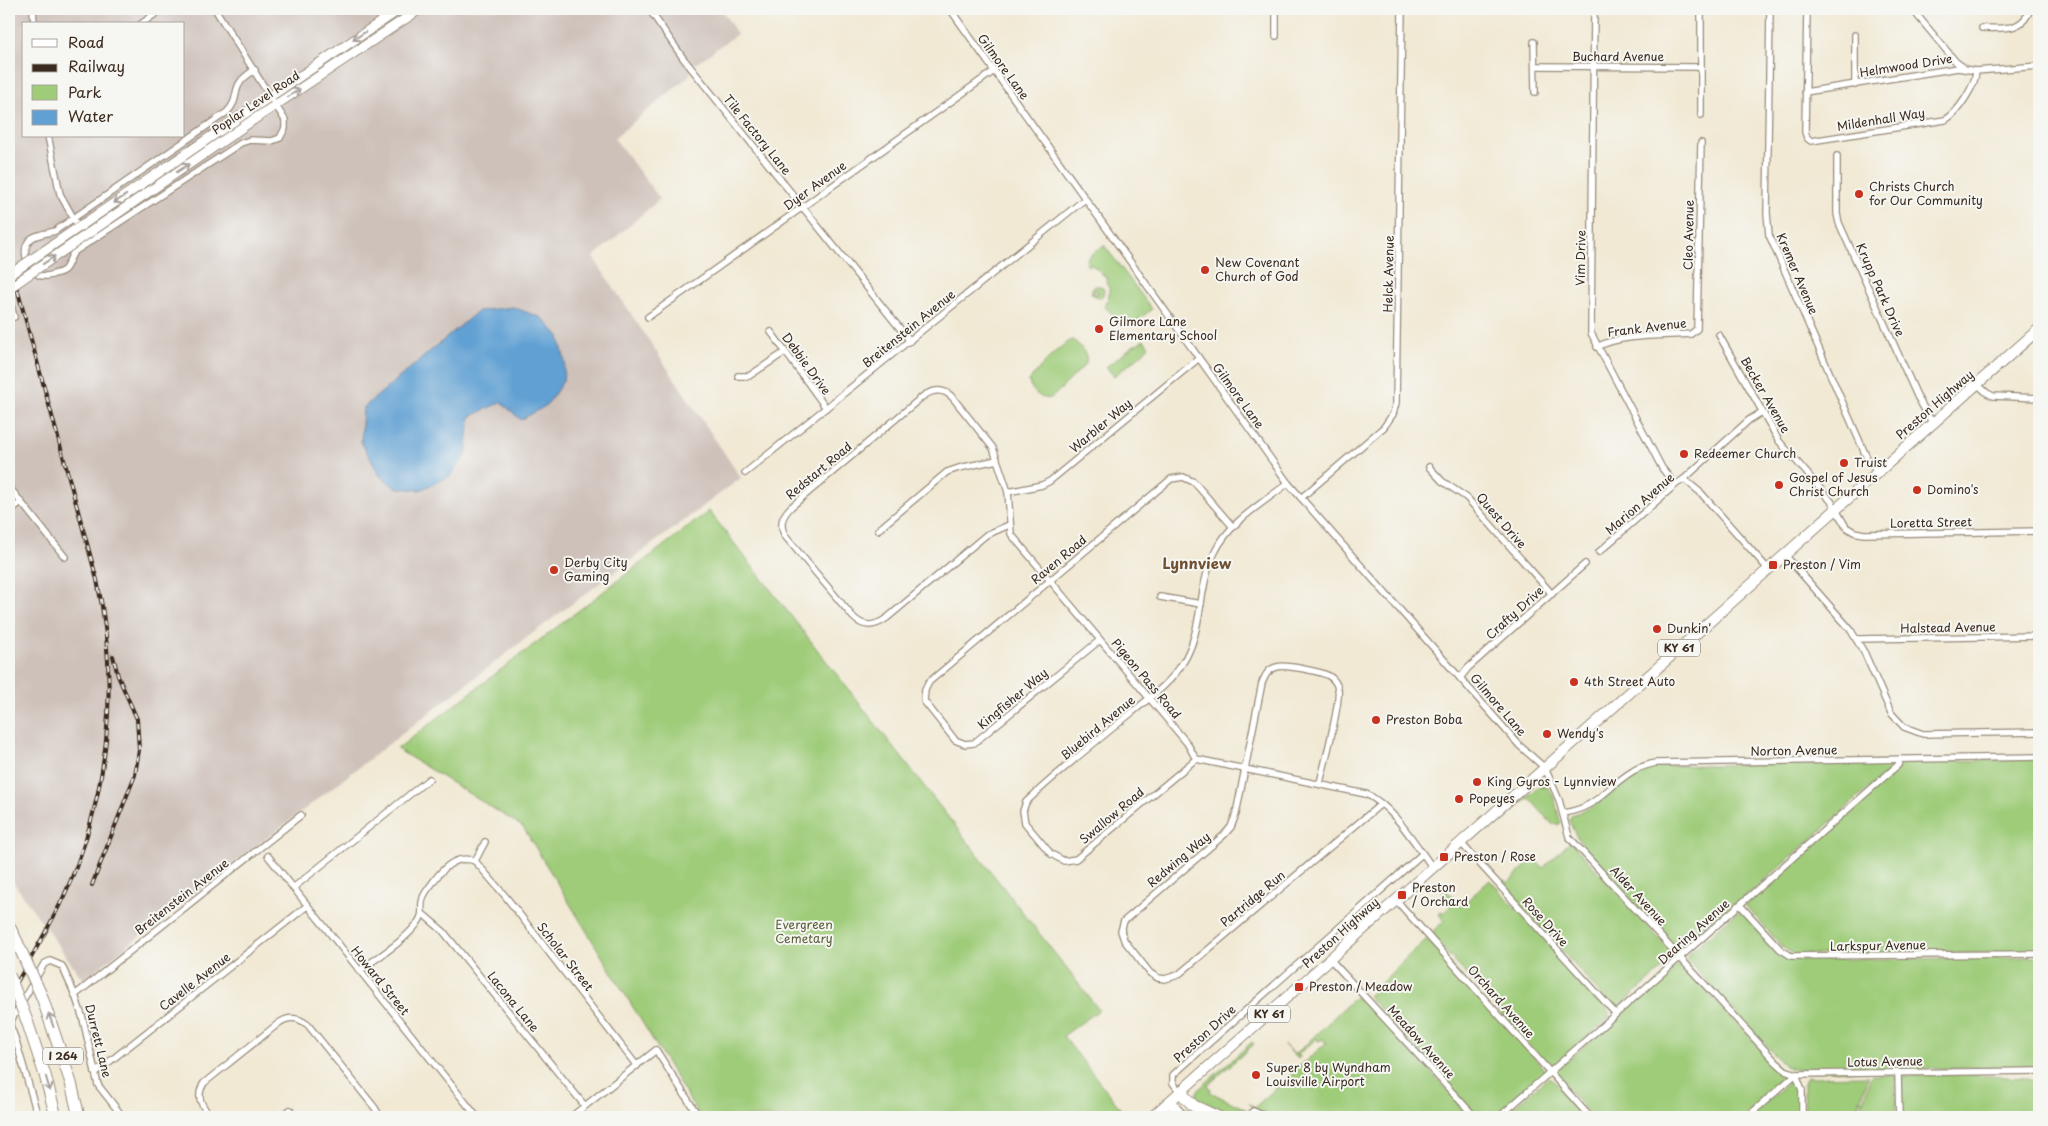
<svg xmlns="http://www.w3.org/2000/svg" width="2048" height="1126" viewBox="0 0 2048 1126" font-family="'Playpen Sans',sans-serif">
	<rect width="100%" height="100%" fill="#f6f6f2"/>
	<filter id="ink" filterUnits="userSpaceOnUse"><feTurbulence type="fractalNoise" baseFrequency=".02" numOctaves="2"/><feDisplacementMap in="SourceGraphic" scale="10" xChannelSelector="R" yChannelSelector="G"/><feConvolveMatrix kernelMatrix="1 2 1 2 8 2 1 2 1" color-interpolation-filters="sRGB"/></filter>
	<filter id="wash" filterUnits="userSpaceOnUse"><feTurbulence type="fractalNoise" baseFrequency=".0096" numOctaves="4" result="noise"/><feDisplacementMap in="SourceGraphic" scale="20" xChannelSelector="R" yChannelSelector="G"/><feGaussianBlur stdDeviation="1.12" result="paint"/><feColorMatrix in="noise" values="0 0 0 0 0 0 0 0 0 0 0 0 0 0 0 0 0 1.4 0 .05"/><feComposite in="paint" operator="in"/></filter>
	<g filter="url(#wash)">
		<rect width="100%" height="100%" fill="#f1e9d4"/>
		<path fill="#cec1ba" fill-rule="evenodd" d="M9 9H721L737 34 694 65 688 77 614 138 660 199 593 257 741 478 529 636 83 980 9 876ZM24 24H184V136H24Z"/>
		<g fill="#9fcc79" stroke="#6d7b4c">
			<path d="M1104 245 1152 309 1130 326 1121 323 1104 306C1109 297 1112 291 1106 282L1108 279 1091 264 1088 266 1086 264 1088 257Z"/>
			<polygon points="1096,286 1101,286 1104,290 1103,295 1099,298 1092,294 1098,293 1098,290 1091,293 1093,288"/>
			<path d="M1073 340C1080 345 1089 355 1086 364L1053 397C1043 402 1031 392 1029 381 1036 371 1062 342 1073 340Z"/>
			<polygon points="1144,340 1149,346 1142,354 1114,376 1106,367 1133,346"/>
			<polygon points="709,511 1099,1010 1063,1036 1127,1117 700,1117 523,827 397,749"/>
			<polygon points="2039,759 2039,952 1796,955 1783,948 1745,905 1904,763 1911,762"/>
			<path d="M1892 762 1893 767 1683 952H1679C1658 929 1638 907 1617 884 1599 864 1578 846 1569 820L1572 815C1581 811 1590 809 1597 804 1619 789 1630 772 1657 766Z"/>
			<path d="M1542 784C1556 788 1556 811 1561 823L1557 825 1555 823 1553 825 1530 799 1520 803 1539 787H1546L1540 786Z"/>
			<polygon points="1568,839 1675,956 1675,958 1618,1008 1613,1008 1502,884 1505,879 1508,883 1532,860 1529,856 1530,854 1543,868 1569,843"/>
			<polygon points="1490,880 1609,1011 1609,1018 1556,1064 1551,1065 1544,1062 1430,934 1444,921 1439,914 1441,912 1443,913 1451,906 1442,893 1445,889 1461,906"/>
			<path d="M1740 910C1757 918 1775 956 1791 960L2039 957V1067L1809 1071 1793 1069 1785 1066 1686 959 1689 953Z"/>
			<path d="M1427 939 1545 1070 1546 1072 1542 1076 1496 1117H1478L1368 996C1388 977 1406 957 1427 939Z"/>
			<polygon points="1679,963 1682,964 1785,1075 1786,1080 1744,1117 1592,1117 1556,1075 1556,1071"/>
			<polygon points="1359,993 1472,1117 1270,1117 1253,1109 1252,1107 1249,1104 1255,1107 1293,1073 1290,1068 1300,1066 1326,1043 1323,1039 1319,1041 1316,1039 1298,1054 1300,1057 1298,1059 1284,1045 1295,1055"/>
			<polygon points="1252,1042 1254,1044 1208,1085 1211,1089 1210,1092 1262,1117 1228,1117 1198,1102 1196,1096 1198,1090"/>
			<polygon points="1954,1074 2025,1078 2035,1082 2039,1089 2039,1117 1901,1117 1901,1080 1903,1076"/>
			<polygon points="1871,1075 1892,1075 1896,1078 1896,1117 1858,1117"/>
			<polygon points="1868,1076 1855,1117 1805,1117 1804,1084 1807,1077"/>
			<polygon points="1550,1077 1587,1117 1502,1117 1546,1079"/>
			<polygon points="1791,1080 1799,1090 1800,1117 1750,1117"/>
			<polygon points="1181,1105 1208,1117 1184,1116 1179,1108"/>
		</g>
		<polygon fill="#61a0d3" stroke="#4e6578" points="513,307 542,318 559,336 565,362 563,381 547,405 521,420 501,402 470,417 466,455 449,477 420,490 396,488 380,476 361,442 363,408 478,311"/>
	</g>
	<g filter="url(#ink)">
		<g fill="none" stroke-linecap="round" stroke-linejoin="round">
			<g stroke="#968a79" stroke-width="8">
				<g id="minor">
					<polyline points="33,9 34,24"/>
					<path d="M215 9 285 120V128L280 138 272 141 250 140 241 143 74 252C70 257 69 264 65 269 63 272 57 273 54 274 50 276 43 277 39 275 26 269 20 247 32 238 38 234 48 233 55 231L227 112C243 96 227 86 255 70"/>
					<polyline points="649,9 683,58 910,341"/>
					<polyline points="950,9 1288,483 1520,746 1545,768 1559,800 1569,837 1776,1062 1785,1070 1796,1074 1802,1090 1802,1117"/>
					<polyline points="1594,9 1591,333 1662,468 1675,485"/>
					<polyline points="1770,9 1767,213 1769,235 1867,458 1877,472"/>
					<path d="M1807 9 1805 132 1807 138 1811 141 1945 120C1958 113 1976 85 1976 71"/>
					<polyline points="1912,9 1956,62 1963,67"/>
					<polyline points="141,24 162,9"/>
					<path d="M1982 28C2002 28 2023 32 2030 9"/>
					<polyline points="1855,35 1855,85"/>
					<polyline points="1276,36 1276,9"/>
					<polyline points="1534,42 1535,92"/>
					<polyline points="1535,66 1701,67"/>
					<polyline points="1805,92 1958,68 1976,71 2039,66"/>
					<polyline points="1701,115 1701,9"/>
					<polyline points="48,136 60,194 85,239"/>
					<polyline points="1837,156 1837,214 1839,223 1918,398 1933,424"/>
					<polyline points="9,298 14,317"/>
					<polyline points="648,317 994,71"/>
					<polyline points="771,332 826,408"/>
					<polyline points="1719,335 1779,441 1831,501 1846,527 1854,532 1864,534 2039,531"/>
					<path d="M1597 347C1621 334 1664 336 1691 334L1697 329 1701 143"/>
					<polyline points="738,376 749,376 785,352"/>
					<polyline points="1977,384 1987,393 1993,396 2039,398"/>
					<polyline points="1429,467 1442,481 1467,498 1552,594"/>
					<polyline points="745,473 1085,199"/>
					<polyline points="1684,479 1701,493 1768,569"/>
					<polyline points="9,487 65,557"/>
					<polyline points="1008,492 1042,485 1050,481 1198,359"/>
					<polyline points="1301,498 1384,427 1393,414 1396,403 1402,9"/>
					<polyline points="9,512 21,502"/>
					<path d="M1009 525 986 535 887 618C874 627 864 628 853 617L785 536C779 524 782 516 791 507L922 397C933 389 944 388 953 398L993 448 1008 492 1011 534 1187 743 1196 759 1366 794C1393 806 1415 844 1433 868"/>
					<polyline points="878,530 947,472 959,468 997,460"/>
					<polyline points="1599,552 1675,485 1684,479 1749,420 1762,412"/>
					<polyline points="1785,555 1850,629 1865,654 1891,713 1904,727 1923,734 2039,732"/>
					<polyline points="1160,597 1201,604"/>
					<polyline points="1856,639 2039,636"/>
					<polyline points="1100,640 974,743 965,744 955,740 924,701 925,690 929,682 1171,479 1183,477 1194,482 1233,527"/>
					<polyline points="1460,678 1468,668 1585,564"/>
					<path d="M1196 759 1076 859 1064 861 1051 854 1025 823 1023 811 1026 802C1059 771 1095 742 1130 714 1148 699 1170 684 1182 664 1204 631 1197 587 1215 552 1230 521 1262 504 1288 483"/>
					<path d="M1320 783C1324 766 1341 702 1338 689 1337 684 1334 679 1329 676 1322 672 1285 664 1277 667 1268 669 1265 676 1262 683L1236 814 1231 827 1224 835 1124 921 1121 931 1124 940 1150 973 1158 978 1165 979 1178 975 1381 804"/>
					<path d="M1563 813C1598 808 1606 787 1633 771 1639 767 1648 765 1655 763L2039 757"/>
					<polyline points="1461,843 1616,1014"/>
					<polyline points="268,856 477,1117"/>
					<polyline points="475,861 506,897 637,1066"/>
					<polyline points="475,861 485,842"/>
					<polyline points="293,888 429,779"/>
					<polyline points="1396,900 1590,1117"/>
					<polyline points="1740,905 1780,949 1791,956 2039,954"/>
					<polyline points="423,914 443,931 585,1106"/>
					<polyline points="1330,959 1475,1117"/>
					<path d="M359 971C378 957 402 943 417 924 426 911 419 910 423 898 424 894 428 889 431 885 441 870 455 854 475 861"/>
					<polyline points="75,995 301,815"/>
					<polyline points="9,1024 44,964 50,961 62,966 75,995 83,1019 98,1085 123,1117"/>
					<polyline points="16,1041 38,1117"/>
					<polyline points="1898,1072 1899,1117"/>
					<polyline points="95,1073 307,906"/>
					<polyline points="1181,1093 1173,1083 1173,1075 1422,854"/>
					<polyline points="1253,1111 1267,1117"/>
					<path d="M211 1117C202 1106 195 1097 204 1083L279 1023C289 1016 298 1017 308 1025L375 1108 380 1117"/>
					<polyline points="281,1117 290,1110"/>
					<polyline points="571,1117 656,1050 699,1117"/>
					<polyline points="1499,1117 1898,765 1900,759"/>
					<polyline points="1747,1117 1796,1074 2039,1071"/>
				</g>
			</g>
			<g stroke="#968a79" stroke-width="11">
				<g id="secondary">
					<polyline points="247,112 400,9"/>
					<polyline points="253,120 420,9"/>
				</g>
			</g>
			<g stroke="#968a79" stroke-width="12">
				<polyline id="primary" points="1152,1117 2039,329"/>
			</g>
			<g stroke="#968a79" stroke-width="13">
				<g id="motorway">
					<polyline points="9,926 17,942"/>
					<polyline points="42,997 71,1083 79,1117"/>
					<polyline points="27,1021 45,1075 56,1117"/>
					<polyline points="1181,1093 1194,1106 1218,1117"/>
					<polyline points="1171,1102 1181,1117"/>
				</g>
			</g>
			<use href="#minor" stroke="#fff" stroke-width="5.5"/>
			<use href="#secondary" stroke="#fff" stroke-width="9"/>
			<use href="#primary" stroke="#fff" stroke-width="10"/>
			<use href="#motorway" stroke="#fff" stroke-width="11"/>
			<g stroke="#3b2a1e" stroke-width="4">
				<g id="rail">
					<path d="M9 259 97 580C120 685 109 797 64 896 48 930 28 963 9 996"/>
					<polyline points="92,885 135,775 139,750 137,719 118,676 113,656"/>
				</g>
			</g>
			<use href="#rail" stroke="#f6f6f2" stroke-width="2" stroke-dasharray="5.5" stroke-linecap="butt"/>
			<g stroke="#968a79" stroke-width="8" stroke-linecap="butt">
				<polyline id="minor-bridge" points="9,1022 16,1041"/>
			</g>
			<g stroke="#968a79" stroke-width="11" stroke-linecap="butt">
				<g id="secondary-bridge">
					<polyline points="9,275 247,112"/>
					<polyline points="9,288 253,120"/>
				</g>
			</g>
			<g stroke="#968a79" stroke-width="13" stroke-linecap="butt">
				<g id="motorway-bridge">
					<polyline points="17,942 42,997"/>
					<polyline points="9,975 27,1021"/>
				</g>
			</g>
			<use href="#minor-bridge" stroke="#fff" stroke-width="5.5"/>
			<use href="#secondary-bridge" stroke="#fff" stroke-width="9"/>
			<use href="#motorway-bridge" stroke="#fff" stroke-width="11"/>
		</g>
		<defs><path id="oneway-shaft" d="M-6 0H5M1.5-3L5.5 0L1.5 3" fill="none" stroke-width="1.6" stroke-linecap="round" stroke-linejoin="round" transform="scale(1.25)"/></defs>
		<g stroke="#a79f9a">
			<use href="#oneway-shaft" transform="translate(359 36) rotate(146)"/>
			<use href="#oneway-shaft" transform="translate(294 93) rotate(-34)"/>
			<use href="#oneway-shaft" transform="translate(183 168) rotate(-34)"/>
			<use href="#oneway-shaft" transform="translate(120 199) rotate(146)"/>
			<use href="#oneway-shaft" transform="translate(49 260) rotate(-34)"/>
			<use href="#oneway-shaft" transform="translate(51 1020) rotate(-110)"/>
			<use href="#oneway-shaft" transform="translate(48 1084) rotate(74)"/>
		</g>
	</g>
	<g fill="#c8321e" stroke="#f6f6f2" stroke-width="2">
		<circle cx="1859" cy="194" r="5"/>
		<circle cx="1205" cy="270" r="5"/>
		<circle cx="1099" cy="329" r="5"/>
		<circle cx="1684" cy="454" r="5"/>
		<circle cx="1844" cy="463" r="5"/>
		<circle cx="1779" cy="485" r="5"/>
		<circle cx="1917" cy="490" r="5"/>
		<rect x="1768" y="560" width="10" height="10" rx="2.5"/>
		<circle cx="554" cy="570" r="5"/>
		<circle cx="1657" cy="629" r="5"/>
		<circle cx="1574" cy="682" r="5"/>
		<circle cx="1376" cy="720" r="5"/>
		<circle cx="1547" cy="734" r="5"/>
		<circle cx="1477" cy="782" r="5"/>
		<circle cx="1459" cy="799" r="5"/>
		<rect x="1439" y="852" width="10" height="10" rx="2.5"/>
		<rect x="1397" y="890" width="10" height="10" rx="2.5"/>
		<rect x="1294" y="982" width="10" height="10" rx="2.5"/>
		<circle cx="1256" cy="1075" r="5"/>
	</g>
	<g text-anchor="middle" stroke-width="4" stroke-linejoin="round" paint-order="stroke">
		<g fill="#f6f6f2" stroke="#73675e" stroke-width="1">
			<rect x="1658" y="639.5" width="42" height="17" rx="4"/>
			<rect x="1248" y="1005.5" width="42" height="17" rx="4"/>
			<rect x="43" y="1047.5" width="40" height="17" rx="4"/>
		</g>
		<g font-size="11" font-weight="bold" fill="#3b2a1e">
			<text x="1679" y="652">KY 61</text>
			<text x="1269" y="1018">KY 61</text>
			<text x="63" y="1060">I 264</text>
		</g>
		<g font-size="12" fill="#3b2a1e" stroke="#f6f6f2">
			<text x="1618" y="61">Buchard Avenue</text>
			<text transform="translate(1906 66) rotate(-9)" y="4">Helmwood Drive</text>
			<text transform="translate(1003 67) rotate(54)" y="4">Gilmore Lane</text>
			<text transform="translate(256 103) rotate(-34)" y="4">Poplar Level Road</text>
			<text transform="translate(1881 120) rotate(-9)" y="4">Mildenhall Way</text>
			<text transform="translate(757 135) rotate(51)" y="4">Tile Factory Lane</text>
			<text transform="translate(815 186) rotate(-36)" y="4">Dyer Avenue</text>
			<text transform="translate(1689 235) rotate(-89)" y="4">Cleo Avenue</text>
			<text transform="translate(1581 258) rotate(-89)" y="4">Vim Drive</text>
			<text transform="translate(1389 274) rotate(-89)" y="4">Helck Avenue</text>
			<text transform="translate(1797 274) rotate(67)" y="4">Kremer Avenue</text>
			<text transform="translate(1880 290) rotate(66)" y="4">Krupp Park Drive</text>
			<text transform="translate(1647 328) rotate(-7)" y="4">Frank Avenue</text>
			<text transform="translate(909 329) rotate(-39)" y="4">Breitenstein Avenue</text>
			<text transform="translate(806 364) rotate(54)" y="4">Debbie Drive</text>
			<text transform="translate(1765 395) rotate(60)" y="4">Becker Avenue</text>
			<text transform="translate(1238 396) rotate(54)" y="4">Gilmore Lane</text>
			<text transform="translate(1935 405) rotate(-41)" y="4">Preston Highway</text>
			<text transform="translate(1101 426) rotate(-40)" y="4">Warbler Way</text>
			<text transform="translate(819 471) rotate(-40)" y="4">Redstart Road</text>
			<text transform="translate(1640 504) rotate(-41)" y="4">Marion Avenue</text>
			<text transform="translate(1501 521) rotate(49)" y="4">Quest Drive</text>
			<text transform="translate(1931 523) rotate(-1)" y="4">Loretta Street</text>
			<text transform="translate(1059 560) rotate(-40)" y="4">Raven Road</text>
			<text transform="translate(1515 613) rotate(-42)" y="4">Crafty Drive</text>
			<text transform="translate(1948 628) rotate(-1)" y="4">Halstead Avenue</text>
			<text transform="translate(1146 679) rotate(50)" y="4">Pigeon Pass Road</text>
			<text transform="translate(1013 699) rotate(-40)" y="4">Kingfisher Way</text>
			<text transform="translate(1498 705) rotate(49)" y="4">Gilmore Lane</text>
			<text transform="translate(1098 728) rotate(-40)" y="4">Bluebird Avenue</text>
			<text transform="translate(1794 751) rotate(-1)" y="4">Norton Avenue</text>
			<text transform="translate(1112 816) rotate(-40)" y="4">Swallow Road</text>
			<text transform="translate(1179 860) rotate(-40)" y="4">Redwing Way</text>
			<text transform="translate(1638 896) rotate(47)" y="4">Alder Avenue</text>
			<text transform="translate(182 897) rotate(-38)" y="4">Breitenstein Avenue</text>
			<text transform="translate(1253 899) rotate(-40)" y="4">Partridge Run</text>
			<text transform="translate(1545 922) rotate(48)" y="4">Rose Drive</text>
			<text transform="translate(1694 932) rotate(-42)" y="4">Dearing Avenue</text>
			<text transform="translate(1341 933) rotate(-42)" y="4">Preston Highway</text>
			<text transform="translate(1878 946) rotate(-1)" y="4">Larkspur Avenue</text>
			<text transform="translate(565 957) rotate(52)" y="4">Scholar Street</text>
			<text transform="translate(380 981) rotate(51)" y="4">Howard Street</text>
			<text transform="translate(195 982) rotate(-38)" y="4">Cavelle Avenue</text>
			<text transform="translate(513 1002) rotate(51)" y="4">Lacona Lane</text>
			<text transform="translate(1501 1002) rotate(48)" y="4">Orchard Avenue</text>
			<text transform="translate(1205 1034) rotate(-42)" y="4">Preston Drive</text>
			<text transform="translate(98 1041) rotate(76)" y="4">Durrett Lane</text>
			<text transform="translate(1421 1042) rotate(48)" y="4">Meadow Avenue</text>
			<text transform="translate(1885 1062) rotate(-1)" y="4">Lotus Avenue</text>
		</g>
		<g font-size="12" fill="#3b2a1e" stroke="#f6f6f2" text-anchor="start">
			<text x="1869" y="191">Christs Church<tspan x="1869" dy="14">for Our Community</tspan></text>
			<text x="1215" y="267">New Covenant<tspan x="1215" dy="14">Church of God</tspan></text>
			<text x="1109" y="326">Gilmore Lane<tspan x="1109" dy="14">Elementary School</tspan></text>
			<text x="1694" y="458">Redeemer Church</text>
			<text x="1854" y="467">Truist</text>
			<text x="1789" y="482">Gospel of Jesus<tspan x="1789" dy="14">Christ Church</tspan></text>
			<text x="1927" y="494">Domino's</text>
			<text x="564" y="567">Derby City<tspan x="564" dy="14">Gaming</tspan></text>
			<text x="1783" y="569">Preston / Vim</text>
			<text x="1667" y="633">Dunkin'</text>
			<text x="1584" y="686">4th Street Auto</text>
			<text x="1386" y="724">Preston Boba</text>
			<text x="1557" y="738">Wendy's</text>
			<text x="1487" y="786">King Gyros - Lynnview</text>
			<text x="1469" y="803">Popeyes</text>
			<text x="1454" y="861">Preston / Rose</text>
			<text x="1412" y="892">Preston<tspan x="1412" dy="14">/ Orchard</tspan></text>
			<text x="1309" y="991">Preston / Meadow</text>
			<text x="1266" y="1072">Super 8 by Wyndham<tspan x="1266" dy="14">Louisville Airport</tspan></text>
		</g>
		<g font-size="12" fill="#595b39" stroke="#f6f6f2">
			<text x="804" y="929">Evergreen<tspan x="804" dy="14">Cemetary</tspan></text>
		</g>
		<g font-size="15" font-weight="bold" fill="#715134" stroke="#f6f6f2">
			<text x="1197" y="569">Lynnview</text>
		</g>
	</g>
	<rect width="2048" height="1126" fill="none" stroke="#f6f6f2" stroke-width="30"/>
	<rect x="22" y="22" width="162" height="115" fill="#f6f6f2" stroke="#aba49d"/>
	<rect x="32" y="39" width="25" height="8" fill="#ffffff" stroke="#aba49d"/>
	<text x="68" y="48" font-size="15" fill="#3b2a1e">Road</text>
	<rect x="32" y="64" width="25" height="8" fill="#3b2a1e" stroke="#aba49d"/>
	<text x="68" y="72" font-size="15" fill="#3b2a1e">Railway</text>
	<rect x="32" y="85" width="25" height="15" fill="#9fcc79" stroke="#aba49d"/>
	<text x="68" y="98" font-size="15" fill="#3b2a1e">Park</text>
	<rect x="32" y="110" width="25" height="15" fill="#61a0d3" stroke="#aba49d"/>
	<text x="68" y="122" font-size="15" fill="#3b2a1e">Water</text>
</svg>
